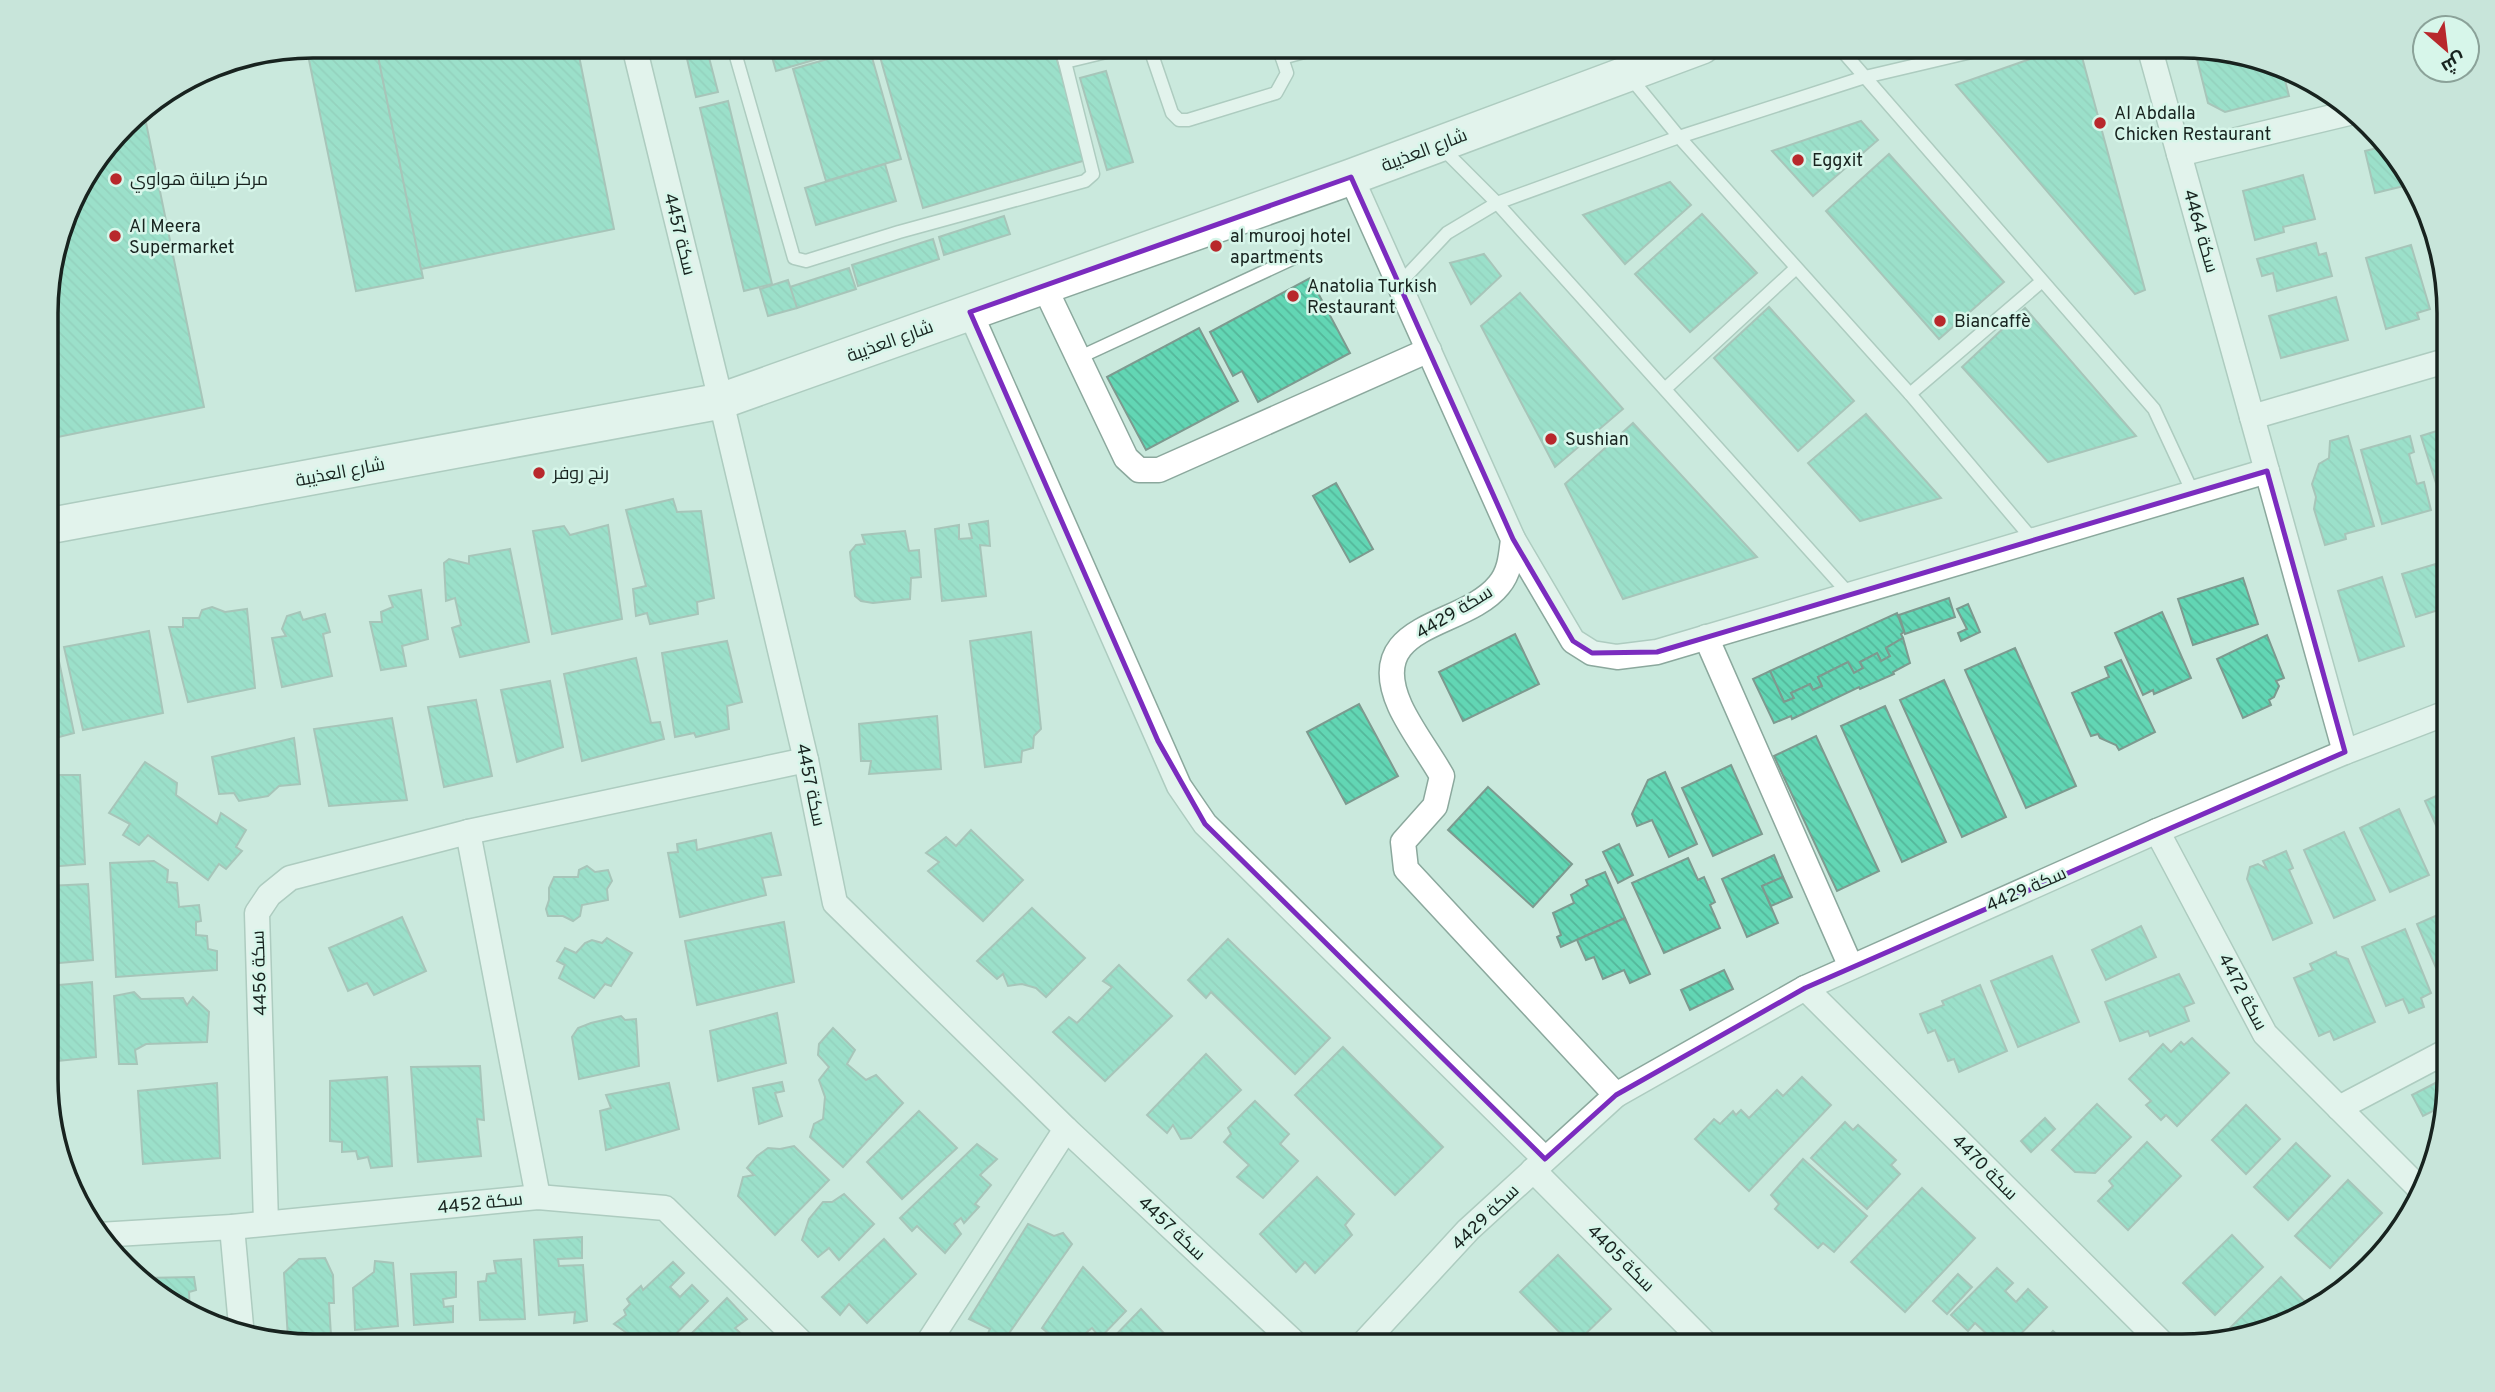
<svg xmlns="http://www.w3.org/2000/svg" width="2495" height="1392" viewBox="0 0 2495 1392" font-family="Overpass,Cairo,sans-serif">
	<defs>
		<pattern id="building-back-hatch" width="6" height="6" patternUnits="userSpaceOnUse" patternTransform="scale(1.75)"><rect width="6" height="6" fill="#62d6b4"/><path d="M-1 5l2 2M0 0l6 6M5-1l2 2" fill="none" stroke="#54b79a"/></pattern>
	</defs>
	<rect width="100%" height="100%" fill="#cae9dd"/>
	<g fill="url(#building-back-hatch)" stroke="#7d9a8f" stroke-width="2">
		<polygon points="352,46 376,46 423,278 356,291 308,55"/>
		<polygon points="376,46 577,46 614,229 421,269"/>
		<polygon points="684,46 706,46 718,92 696,97"/>
		<polygon points="769,46 862,46 776,71"/>
		<polygon points="877,46 1053,46 1086,160 923,208"/>
		<polygon points="2067,46 2079,46 2145,290 2135,294 1956,85"/>
		<polygon points="869,47 901,159 826,181 793,69"/>
		<polygon points="2194,47 2252,55 2282,68 2289,96 2225,112 2208,103"/>
		<polygon points="1106,71 1133,162 1107,170 1080,78"/>
		<polygon points="728,101 772,284 744,291 700,108"/>
		<polygon points="143,108 204,407 48,439 48,279 73,194 136,112"/>
		<polygon points="1861,121 1878,140 1813,196 1772,151"/>
		<polygon points="2385,146 2396,157 2404,186 2375,193 2365,151"/>
		<polygon points="1889,154 2004,282 1939,339 1826,211"/>
		<polygon points="885,164 896,201 816,225 805,188"/>
		<polygon points="2303,175 2315,219 2283,227 2284,232 2255,240 2243,191"/>
		<polygon points="1670,182 1691,205 1625,264 1583,215"/>
		<polygon points="2413,182 2430,217 2423,219"/>
		<polygon points="1702,214 1757,273 1690,332 1635,274"/>
		<polygon points="1004,216 1010,234 944,255 939,237"/>
		<polygon points="933,239 939,259 858,286 852,265"/>
		<polygon points="2438,239 2449,295 2449,297 2433,240"/>
		<polygon points="2316,243 2319,255 2326,253 2332,276 2277,291 2273,273 2262,276 2257,259"/>
		<polygon points="2411,245 2430,309 2417,313 2419,319 2386,329 2366,258"/>
		<polygon points="1484,254 1501,276 1471,304 1450,263"/>
		<polygon points="849,268 856,289 797,308 790,287"/>
		<polygon points="1310,278 1350,353 1258,402 1242,371 1233,376 1210,332"/>
		<polygon points="788,280 797,308 768,316 760,289"/>
		<polygon points="1520,293 1623,409 1555,467 1481,326"/>
		<polygon points="2336,297 2348,340 2281,358 2269,316"/>
		<polygon points="1769,307 1854,401 1798,451 1714,358"/>
		<polygon points="2025,308 2136,436 2048,462 1962,367"/>
		<polygon points="1199,328 1238,401 1146,450 1107,377"/>
		<polygon points="1866,414 1941,498 1860,521 1808,463"/>
		<polygon points="1633,423 1757,557 1623,599 1565,484"/>
		<polygon points="2449,427 2449,499 2442,502 2421,436"/>
		<polygon points="2348,436 2374,526 2345,534 2346,539 2325,545 2314,509 2316,497 2312,484 2319,464 2329,458 2330,441"/>
		<polygon points="2410,436 2414,452 2409,454 2417,484 2424,482 2431,510 2382,524 2361,450"/>
		<polygon points="1336,483 1373,549 1350,562 1313,496"/>
		<polygon points="673,499 677,512 701,511 714,598 697,602 698,614 650,624 647,613 636,616 633,589 646,586 626,510"/>
		<polygon points="988,521 990,546 980,545 986,596 942,601 935,529 959,525 959,539 972,538 969,524"/>
		<polygon points="608,525 622,619 552,634 533,531 564,526 570,535"/>
		<polygon points="905,531 909,551 919,550 921,577 911,578 910,599 873,603 861,601 855,596 850,552 856,545 865,544 862,535"/>
		<polygon points="510,549 529,642 460,657 452,628 461,625 455,598 446,601 444,563 449,559 469,564 469,556"/>
		<polygon points="2449,560 2449,595 2445,596 2448,607 2416,617 2402,574"/>
		<polygon points="2382,577 2404,646 2359,661 2338,591"/>
		<polygon points="2243,578 2258,624 2193,645 2178,599"/>
		<polygon points="421,590 428,639 402,646 406,666 381,670 370,622 382,622 381,612 393,607 389,596"/>
		<polygon points="1949,598 1955,617 1905,634 1899,615"/>
		<polygon points="1968,604 1980,632 1961,641 1958,633 1967,629 1957,609"/>
		<polygon points="212,607 225,612 247,609 255,688 188,702 169,627 183,627 183,618 199,618 202,610"/>
		<polygon points="300,612 303,620 325,614 330,632 323,634 332,676 282,687 272,638 286,636 282,629 287,616"/>
		<polygon points="2162,612 2191,678 2154,694 2153,690 2143,695 2115,633"/>
		<polygon points="1897,613 1904,632 1901,634 1903,638 1886,648 1890,656 1881,661 1877,653 1860,662 1863,668 1854,673 1848,662 1818,677 1822,686 1813,690 1810,684 1791,693 1794,698 1784,702 1770,671"/>
		<polygon points="52,628 74,733 48,740 48,629"/>
		<polygon points="149,631 163,713 83,730 64,647"/>
		<polygon points="1031,632 1041,729 1034,736 1033,748 1022,751 1021,762 985,767 970,641"/>
		<polygon points="1515,634 1539,684 1463,721 1439,672"/>
		<polygon points="2267,635 2284,678 2276,681 2279,686 2274,697 2269,700 2271,705 2243,718 2217,659"/>
		<polygon points="1903,638 1910,663 1893,672 1894,674 1860,689 1859,687 1792,719 1791,716 1774,723 1753,679 1770,671 1784,702 1794,698 1791,693 1810,684 1813,690 1822,686 1818,677 1848,662 1854,673 1863,668 1860,662 1877,653 1881,661 1890,656 1886,648"/>
		<polygon points="727,641 742,702 727,706 729,729 696,737 694,733 675,737 662,653"/>
		<polygon points="2015,648 2076,786 2026,808 1965,670"/>
		<polygon points="636,658 651,723 660,722 664,739 582,761 564,674"/>
		<polygon points="2121,660 2155,732 2119,750 2116,745 2100,738 2098,734 2091,736 2072,693 2109,677 2105,667"/>
		<polygon points="1944,680 2006,817 1962,837 1900,700"/>
		<polygon points="550,681 563,747 517,762 501,690"/>
		<polygon points="476,700 492,776 444,787 428,707"/>
		<polygon points="1359,704 1398,776 1346,804 1307,732"/>
		<polygon points="1885,706 1946,842 1902,862 1841,726"/>
		<polygon points="937,716 941,769 869,774 871,761 861,761 859,724"/>
		<polygon points="392,718 407,800 329,806 314,729"/>
		<polygon points="1816,736 1879,871 1837,891 1774,756"/>
		<polygon points="294,738 300,784 279,786 268,796 239,801 234,793 219,794 212,757"/>
		<polygon points="145,762 177,783 176,795 217,824 221,813 246,830 236,847 242,851 226,869 219,864 208,880 148,835 139,845 123,835 130,824 109,813"/>
		<polygon points="1731,765 1762,834 1713,856 1682,788"/>
		<polygon points="1665,772 1697,844 1669,857 1652,820 1637,826 1632,814 1648,780"/>
		<polygon points="48,775 80,775 85,864 48,867"/>
		<polygon points="1488,787 1572,864 1533,907 1448,830"/>
		<polygon points="2449,790 2449,854 2425,801"/>
		<polygon points="2399,809 2429,875 2390,892 2360,828"/>
		<polygon points="971,830 1023,880 983,921 928,871 939,862 926,853 946,837 956,846"/>
		<polygon points="2344,832 2375,900 2334,918 2304,850"/>
		<polygon points="771,833 781,875 762,878 766,895 680,917 668,853 678,852 677,844 696,840 697,850"/>
		<polygon points="1619,844 1633,875 1618,883 1603,852"/>
		<polygon points="2286,851 2293,868 2289,870 2312,923 2273,940 2247,879 2250,867 2258,864 2267,869 2263,861"/>
		<polygon points="1774,855 1783,877 1762,886 1778,923 1747,937 1722,879"/>
		<polygon points="1688,858 1698,880 1704,877 1715,902 1710,905 1720,928 1664,953 1632,883"/>
		<polygon points="154,861 168,870 167,882 177,883 179,907 199,905 201,921 196,922 196,935 207,936 208,949 217,951 217,970 116,977 110,863"/>
		<polygon points="587,866 595,872 608,870 612,881 607,889 608,900 582,905 580,916 573,921 563,916 548,916 546,909 549,900 549,888 554,877 578,877 579,870"/>
		<polygon points="1605,872 1625,918 1561,947 1557,937 1561,935 1553,913 1574,903 1571,895 1588,885 1586,880"/>
		<polygon points="1783,877 1792,897 1771,906 1762,886"/>
		<polygon points="88,884 93,960 48,964 48,886"/>
		<polygon points="1032,908 1085,958 1046,997 1036,988 1022,984 1008,986 1003,974 997,979 977,961"/>
		<polygon points="2449,910 2449,982 2440,977 2417,924"/>
		<polygon points="402,917 426,971 374,995 367,983 348,991 329,948"/>
		<polygon points="1625,918 1650,974 1630,983 1624,970 1603,979 1594,957 1586,960 1577,940"/>
		<polygon points="784,922 794,982 697,1005 685,941"/>
		<polygon points="2141,926 2156,957 2106,980 2092,950"/>
		<polygon points="2405,929 2431,993 2421,998 2424,1007 2409,1013 2403,999 2386,1006 2362,947"/>
		<polygon points="607,938 632,953 611,986 605,984 594,998 559,978 565,965 557,961 565,948 576,953 585,943 592,940 602,943"/>
		<polygon points="1228,939 1330,1038 1295,1074 1211,992 1206,998 1188,980"/>
		<polygon points="2336,952 2337,955 2348,959 2375,1022 2334,1040 2330,1031 2319,1036 2294,978 2313,970 2310,964"/>
		<polygon points="2052,956 2079,1022 2018,1047 1991,981"/>
		<polygon points="1119,965 1172,1016 1105,1081 1053,1032 1069,1017 1077,1023 1112,987 1103,981"/>
		<polygon points="1724,970 1733,989 1690,1010 1681,990"/>
		<polygon points="2179,974 2194,1003 2184,1007 2189,1021 2150,1036 2148,1031 2120,1041 2105,1002"/>
		<polygon points="92,982 96,1057 48,1062 48,986"/>
		<polygon points="1980,985 2007,1051 1959,1072 1954,1059 1948,1061 1935,1030 1928,1033 1920,1014 1944,1005 1942,1001"/>
		<polygon points="134,992 141,999 183,998 187,1005 193,997 209,1012 207,1042 146,1044 135,1050 137,1064 119,1064 114,996"/>
		<polygon points="777,1013 786,1063 718,1081 710,1031"/>
		<polygon points="621,1016 625,1020 636,1019 639,1066 579,1079 572,1037 578,1028 591,1023"/>
		<polygon points="833,1028 855,1050 847,1064 866,1080 876,1075 903,1103 843,1167 810,1137 814,1124 823,1119 825,1097 819,1080 829,1067 818,1055 819,1044"/>
		<polygon points="2192,1038 2229,1073 2177,1126 2166,1115 2161,1120 2146,1105 2151,1101 2129,1079 2163,1044 2171,1052 2181,1042 2184,1045"/>
		<polygon points="1343,1047 1443,1147 1395,1195 1295,1095"/>
		<polygon points="1206,1054 1241,1090 1191,1138 1181,1139 1173,1125 1167,1133 1147,1115"/>
		<polygon points="480,1066 484,1120 477,1119 481,1156 418,1162 411,1067"/>
		<polygon points="2449,1076 2447,1104 2423,1116 2412,1095"/>
		<polygon points="387,1077 392,1166 371,1168 368,1157 358,1159 356,1151 342,1152 342,1142 330,1141 330,1081"/>
		<polygon points="1802,1077 1831,1105 1749,1191 1695,1139 1714,1119 1720,1124 1733,1111 1736,1115 1741,1110 1749,1118 1777,1090 1783,1096"/>
		<polygon points="782,1082 784,1091 775,1093 782,1116 759,1124 753,1088"/>
		<polygon points="217,1083 220,1158 143,1164 138,1091"/>
		<polygon points="669,1083 679,1129 606,1150 600,1111 611,1108 606,1095"/>
		<polygon points="1255,1101 1289,1134 1280,1144 1298,1161 1263,1198 1237,1177 1249,1165 1224,1142 1231,1134 1228,1128"/>
		<polygon points="2097,1104 2131,1137 2095,1173 2075,1172 2052,1150"/>
		<polygon points="2246,1105 2280,1139 2246,1174 2212,1140"/>
		<polygon points="919,1111 957,1148 902,1199 867,1162"/>
		<polygon points="2045,1118 2055,1129 2031,1152 2021,1141"/>
		<polygon points="1845,1122 1853,1130 1858,1125 1896,1160 1891,1165 1900,1174 1867,1209 1811,1158"/>
		<polygon points="2147,1142 2181,1176 2128,1230 2098,1201 2113,1186 2109,1181"/>
		<polygon points="2296,1143 2330,1176 2288,1220 2254,1187"/>
		<polygon points="977,1144 997,1159 980,1175 991,1185 975,1204 979,1207 964,1223 961,1218 954,1224 961,1234 945,1253 917,1226 912,1231 900,1218"/>
		<polygon points="794,1146 829,1180 775,1235 738,1196 743,1177 754,1175 747,1168 757,1156 768,1148 780,1149"/>
		<polygon points="1803,1159 1867,1216 1834,1252 1823,1243 1818,1248 1775,1209 1779,1204 1771,1195"/>
		<polygon points="1317,1177 1354,1214 1345,1225 1352,1235 1315,1273 1305,1262 1296,1272 1260,1234"/>
		<polygon points="2348,1180 2382,1213 2330,1268 2295,1236"/>
		<polygon points="1922,1188 1975,1238 1905,1312 1851,1262"/>
		<polygon points="844,1194 874,1224 839,1260 829,1248 818,1257 802,1240 809,1219 823,1202 832,1202"/>
		<polygon points="1028,1224 1054,1236 1063,1233 1072,1244 1000,1346 994,1346 985,1340 990,1329 969,1319"/>
		<polygon points="2232,1235 2263,1267 2215,1315 2183,1283"/>
		<polygon points="582,1237 582,1258 558,1259 559,1266 583,1265 587,1321 574,1323 575,1312 539,1315 534,1240"/>
		<polygon points="884,1239 916,1274 867,1323 849,1304 840,1315 822,1297"/>
		<polygon points="1558,1255 1611,1309 1573,1346 1520,1292"/>
		<polygon points="325,1258 333,1275 334,1303 329,1303 331,1335 288,1339 284,1273 299,1259"/>
		<polygon points="521,1259 525,1319 480,1320 478,1282 486,1281 487,1274 496,1273 494,1261"/>
		<polygon points="375,1261 393,1263 398,1326 355,1330 353,1288 374,1272"/>
		<polygon points="673,1262 684,1273 670,1287 680,1297 692,1285 708,1301 664,1346 623,1346 631,1336 614,1324 626,1315 624,1310 630,1304 627,1299 641,1286 643,1290"/>
		<polygon points="1083,1267 1126,1311 1100,1338 1092,1328 1070,1346 1063,1346 1042,1328"/>
		<polygon points="1997,1268 2013,1283 2005,1291 2016,1302 2028,1289 2047,1307 2009,1346 1994,1333 1990,1337 1975,1323 1968,1331 1951,1315"/>
		<polygon points="456,1272 456,1297 443,1299 444,1307 453,1306 453,1322 414,1325 411,1274"/>
		<polygon points="1958,1274 1972,1287 1947,1314 1933,1301"/>
		<polygon points="194,1277 196,1290 189,1292 190,1315 180,1311 145,1278"/>
		<polygon points="2281,1277 2311,1308 2305,1314 2234,1335 2228,1330"/>
		<polygon points="727,1298 747,1319 735,1328 754,1346 679,1346"/>
		<polygon points="1141,1309 1176,1346 1105,1346"/>
		<polygon points="2053,1331 2070,1346 2039,1346"/>
	</g>
	<g fill="none" stroke-linecap="round" stroke-linejoin="round">
		<g stroke="#8ba89d" stroke-width="15">
			<g id="lane">
				<polyline points="733,46 794,258 806,261 899,232 1085,181 1093,174 1065,62 1131,46"/>
				<polyline points="1060,46 1065,62"/>
				<polyline points="1149,46 1172,113 1179,120 1188,120 1276,93 1287,73 1278,46"/>
				<polyline points="1838,46 2154,409 2193,493"/>
				<polyline points="1282,58 1326,46"/>
				<polyline points="1629,76 1679,137 1910,394 2033,540"/>
				<polyline points="1442,148 1497,203 1850,595"/>
				<polyline points="1399,284 1447,233 1497,203 1679,137 1865,77 1997,46"/>
				<polyline points="1078,358 1296,257"/>
				<polyline points="1665,389 1796,268"/>
				<polyline points="1910,394 2041,282"/>
			</g>
		</g>
		<g stroke="#8ba89d" stroke-width="27">
			<g id="street">
				<polyline points="634,46 721,401 806,760 835,903 1066,1129 1298,1346"/>
				<polyline points="2149,46 2345,752"/>
				<polyline points="2179,154 2349,113"/>
				<path d="M1351 177 1513 539C1511 556 1510 572 1499 585 1464 629 1362 621 1400 706 1411 730 1429 753 1442 776L1435 806 1403 842 1406 869 1616 1095"/>
				<polyline points="1044,286 1126,458 1139,470 1159,470 1429,350"/>
				<polyline points="970,312 1179,786 1205,824 1545,1159"/>
				<polyline points="2252,417 2449,360"/>
				<polyline points="1513,539 1573,641 1592,653 1617,657 1657,652 2267,471"/>
				<polyline points="1706,637 1851,967"/>
				<polyline points="2157,831 2265,1034 2421,1190"/>
				<polyline points="468,832 538,1197"/>
				<polyline points="1805,988 2165,1346"/>
				<polyline points="2339,1108 2449,1050"/>
				<polyline points="1533,1170 1708,1346"/>
				<polyline points="266,1223 257,913 269,895 290,878 468,832 806,760"/>
				<polyline points="232,1227 242,1337"/>
				<polyline points="99,1235 232,1227 538,1197 665,1208 805,1346"/>
				<polyline points="926,1346 1066,1129"/>
				<polyline points="1361,1346 1468,1230 1616,1095 1805,988 2157,831 2345,752 2449,712"/>
			</g>
		</g>
		<g stroke="#8ba89d" stroke-width="38">
			<polyline id="secondary" points="48,526 721,401 1351,177 1702,46"/>
		</g>
		<use href="#lane" stroke="#fff" stroke-width="12"/>
		<use href="#street" stroke="#fff" stroke-width="24"/>
		<use href="#secondary" stroke="#fff" stroke-width="35"/>
	</g>
	<path d="M0 0H2495V1392H0ZM1351 177 1513 539 1573 641 1592 653 1657 652 2267 471 2345 752 1805 988 1616 1095 1545 1159 1205 824 1158 741 970 312Z" fill="#cae9dd" fill-opacity=".55" fill-rule="evenodd"/>
	<path fill="none" stroke="#7b2cbf" stroke-width="5" stroke-linejoin="round" d="M1351 177 1513 539 1573 641 1592 653 1657 652 2267 471 2345 752 1805 988 1616 1095 1545 1159 1205 824 1158 741 970 312Z"/>
	<g fill="#b8282c" stroke="#d7f6ea" stroke-width="2.5">
		<circle cx="2100" cy="123" r="7"/>
		<circle cx="1798" cy="160" r="7"/>
		<circle cx="116" cy="179" r="7"/>
		<circle cx="115" cy="236" r="7"/>
		<circle cx="1216" cy="246" r="7"/>
		<circle cx="1293" cy="296" r="7"/>
		<circle cx="1940" cy="321" r="7"/>
		<circle cx="1551" cy="439" r="7"/>
		<circle cx="539" cy="473" r="7"/>
	</g>
	<g text-anchor="middle" stroke-width="5" stroke-linejoin="round" paint-order="stroke">
		<g font-size="18" fill="#18231f" stroke="#d7f6ea" text-anchor="start">
			<text x="2114" y="119">Al Abdalla<tspan x="2114" dy="21">Chicken Restaurant</tspan></text>
			<text x="1812" y="166">Eggxit</text>
			<text x="130" y="185">مركز صيانة هواوي</text>
			<text x="129" y="232">Al Meera<tspan x="129" dy="21">Supermarket</tspan></text>
			<text x="1230" y="242">al murooj hotel<tspan x="1230" dy="21">apartments</tspan></text>
			<text x="1307" y="292">Anatolia Turkish<tspan x="1307" dy="21">Restaurant</tspan></text>
			<text x="1954" y="327">Biancaffè</text>
			<text x="1565" y="445">Sushian</text>
			<text x="553" y="479">رنج روفر</text>
		</g>
		<g font-size="18" fill="#18231f" stroke="#d7f6ea">
			<text transform="translate(1424 150) rotate(-21)" y="6">شارع العذيبة</text>
			<text transform="translate(2201 231) rotate(74)" y="6">سكة 4464</text>
			<text transform="translate(680 234) rotate(76)" y="6">سكة 4457</text>
			<text transform="translate(890 341) rotate(-20)" y="6">شارع العذيبة</text>
			<text transform="translate(340 472) rotate(-11)" y="6">شارع العذيبة</text>
			<text transform="translate(1454 612) rotate(-31)" y="6">سكة 4429</text>
			<text transform="translate(811 785) rotate(78)" y="6">سكة 4457</text>
			<text transform="translate(2026 889) rotate(-24)" y="6">سكة 4429</text>
			<text transform="translate(259 973) rotate(-92)" y="6">سكة 4456</text>
			<text transform="translate(2243 992) rotate(62)" y="6">سكة 4472</text>
			<text transform="translate(1985 1167) rotate(45)" y="6">سكة 4470</text>
			<text transform="translate(480 1203) rotate(-6)" y="6">سكة 4452</text>
			<text transform="translate(1485 1217) rotate(-44)" y="6">سكة 4429</text>
			<text transform="translate(1172 1228) rotate(43)" y="6">سكة 4457</text>
			<text transform="translate(1621 1258) rotate(45)" y="6">سكة 4405</text>
		</g>
	</g>
	<path d="M0 0H2495V1392H0ZM313 58H2182A255 255 0 0 1 2437 313V1079A255 255 0 0 1 2182 1334H313A255 255 0 0 1 58 1079V313A255 255 0 0 1 313 58Z" fill="#c8e5da" fill-rule="evenodd"/>
	<path fill="none" stroke="#18231f" stroke-width="3.5" d="M313 58H2182A255 255 0 0 1 2437 313V1079A255 255 0 0 1 2182 1334H313A255 255 0 0 1 58 1079V313A255 255 0 0 1 313 58Z"/>
	<g transform="translate(2446 49) rotate(152)"><circle r="33" fill="#d7f6ea" stroke="#8ba299" stroke-width="2"/>
	<path d="M0-5L12 26L0 18L-12 26Z" fill="#b8282c"/>
	<text y="-10" font-size="19" font-weight="bold" text-anchor="middle" fill="#18231f">ش</text>
	</g>
</svg>
